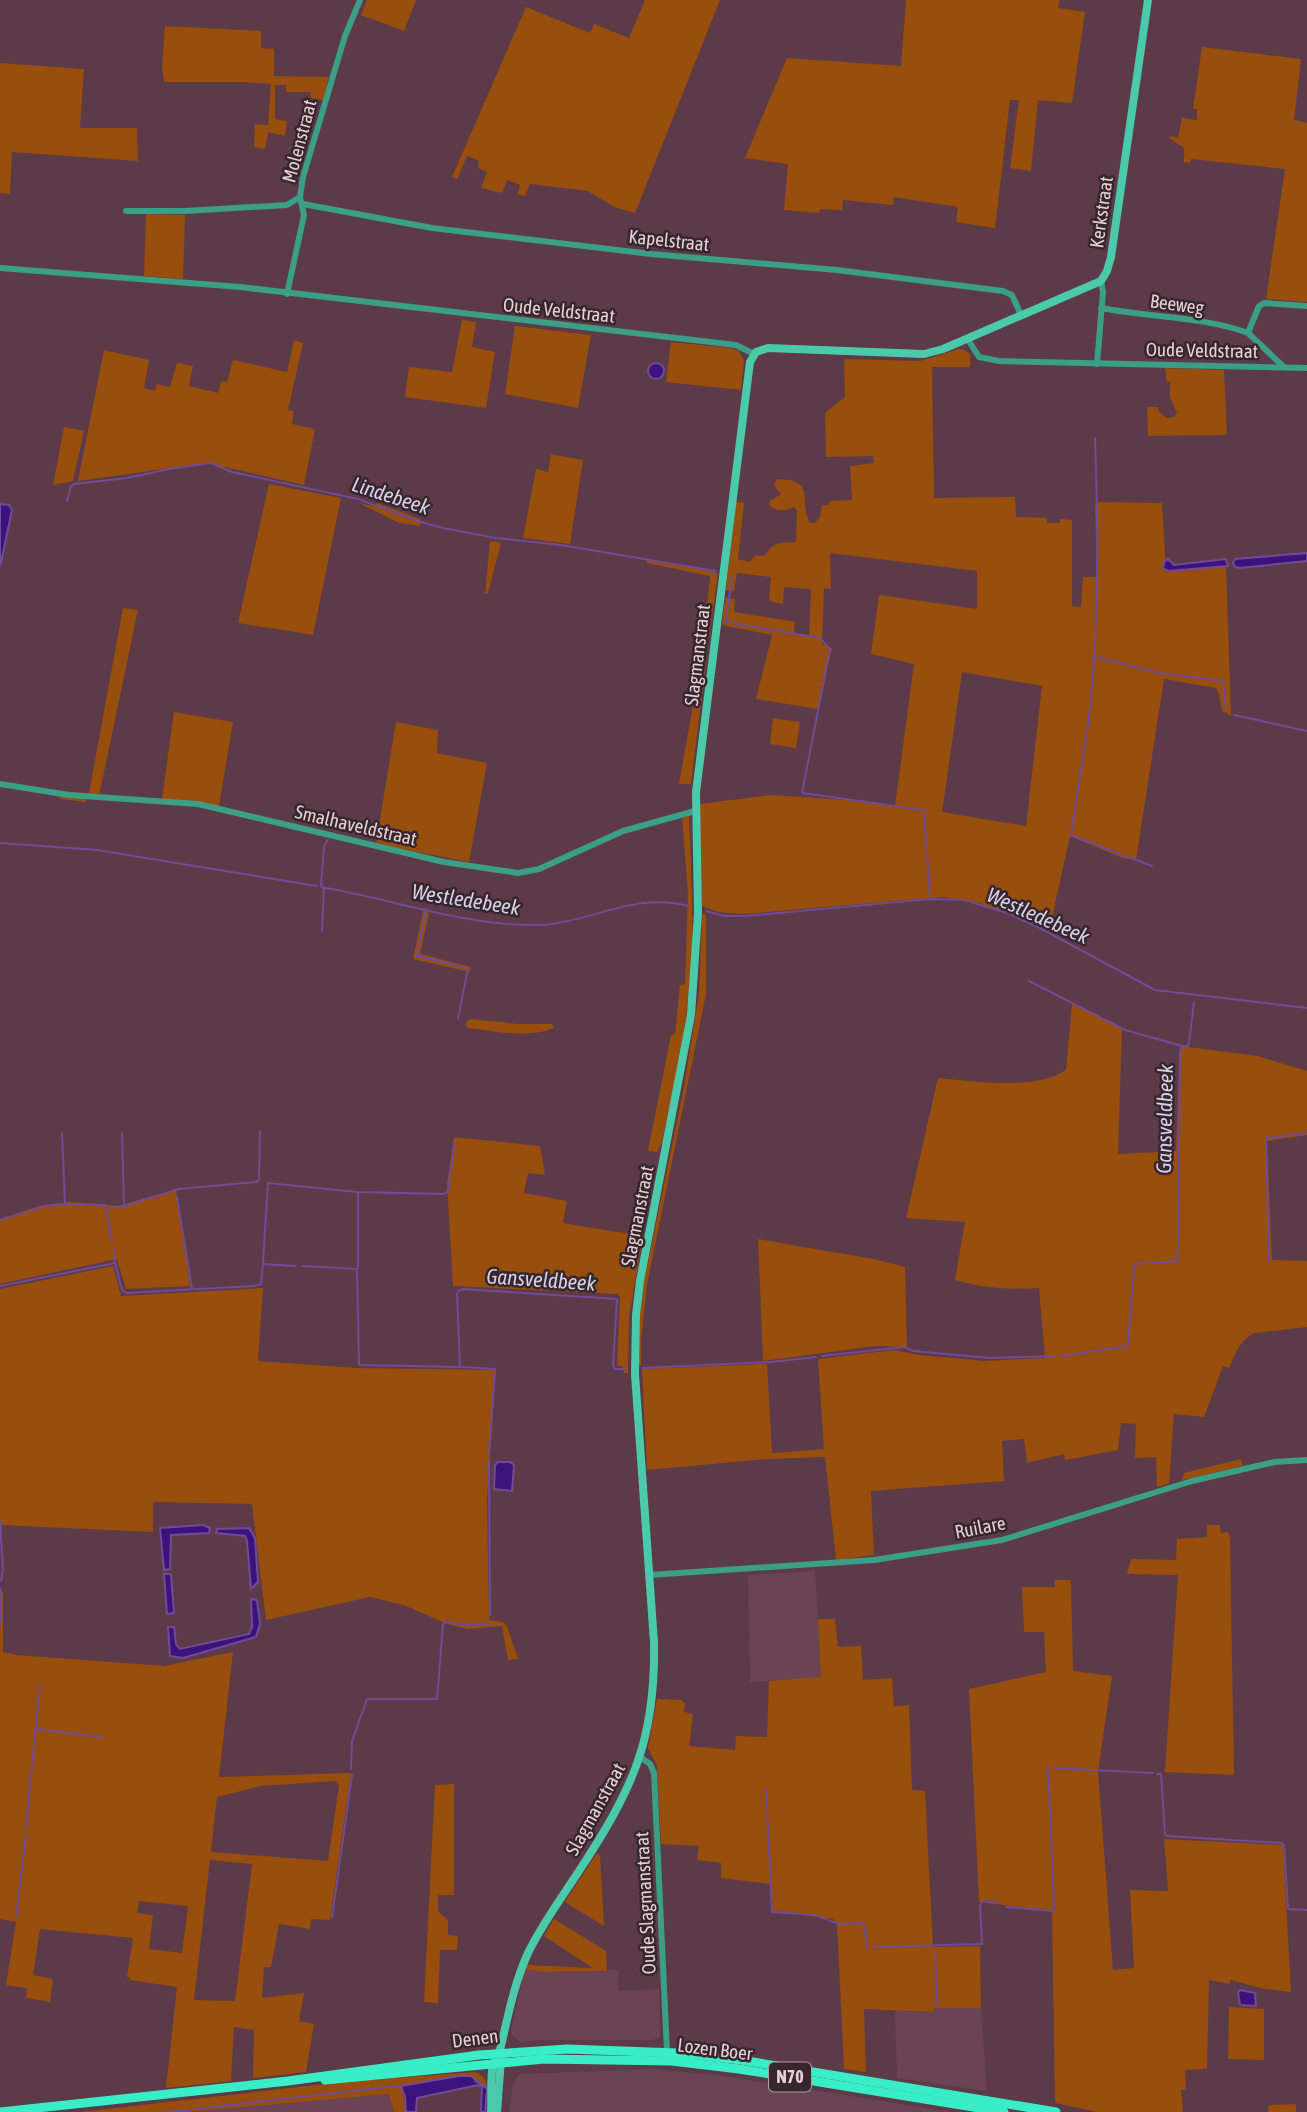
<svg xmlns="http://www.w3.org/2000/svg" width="1307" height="2112" viewBox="0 0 1307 2112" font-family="'Asap Condensed',sans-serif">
	<rect width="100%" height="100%" fill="#5c3a48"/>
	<g fill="#6b4353">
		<polygon points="815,1571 822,1678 750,1682 748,1575"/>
		<polygon points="525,1969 543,1972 618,1970 619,1991 659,1989 660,2038 651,2040 533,2040 521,2043 512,2034 511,2028"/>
		<polygon points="935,2008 981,2008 987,2091 897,2078 895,2010 933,2012"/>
		<polygon points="651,2069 717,2075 951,2112 509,2112 513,2084 519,2074"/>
		<polygon points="389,2094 394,2112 189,2112"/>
	</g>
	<g fill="#984e0d" fill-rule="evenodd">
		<polygon points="367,0 416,0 404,31 361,15"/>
		<polygon points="645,0 720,0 635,213 614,207 588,191 530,184 525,196 518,194 520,185 507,180 502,193 481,188 487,172 478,168 479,161 467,156 457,179 452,177 526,7 590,33 594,24 629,38"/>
		<polygon points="906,0 1059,0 1058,8 1085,12 1072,103 1038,100 1031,171 1010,168 1019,100 1010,100 995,228 956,222 958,207 894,197 893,205 843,200 842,210 820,209 819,213 784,210 788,164 745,158 787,58 901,66"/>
		<polygon points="165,26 261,31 261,48 274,49 274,76 329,77 323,100 311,98 311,92 286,92 286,85 275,85 275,119 287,121 285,136 268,132 265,149 254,147 255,124 268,125 271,84 245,82 164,82 162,65"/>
		<polygon points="1202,47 1301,59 1294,120 1307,123 1307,302 1266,299 1285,169 1191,159 1190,163 1184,162 1184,148 1169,138 1171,136 1178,138 1182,118 1197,120 1197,109 1193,109"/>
		<polygon points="0,63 84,69 80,128 137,128 138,161 12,152 10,194 0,193"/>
		<polygon points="146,214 185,215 183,279 144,276"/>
		<polygon points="462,320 476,322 472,347 495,352 486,408 405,397 409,367 452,372"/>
		<polygon points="515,326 591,335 578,408 505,394"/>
		<polygon points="294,340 303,343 288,410 294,411 292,424 315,429 304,485 207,463 78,481 104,350 149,360 144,388 155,391 157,384 170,387 177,363 193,366 189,386 218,393 221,381 227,382 233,360 287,372"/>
		<polygon points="671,342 731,348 739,351 744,361 741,390 666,382"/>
		<path d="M959 349 964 350 970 354V367H932L934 498 1015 497 1016 517 1047 518V523H1060V519L1072 520V606L1081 607 1083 577H1097L1095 502 1162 503 1166 572 1226 566 1231 716 1222 711 1219 694 1216 688 1164 679 1136 860 1123 858 1070 836 1049 931 980 903 943 897 757 913C737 914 721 915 702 906L699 804 771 795 846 800 895 806 914 664 871 654 879 595 977 609V571L830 553 831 589 824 588 822 644 832 648 818 709 756 699 772 635 722 625 725 598 735 599 734 612 795 622 794 633 809 636 811 589 784 587 783 604 769 601 771 577 737 573 734 591 726 590 736 502 744 503 738 559 749 562 756 555 764 556C775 541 778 543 796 542L797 511 794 507C786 511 775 513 769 504L770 501 781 494 774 485 777 479C818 479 798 503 810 523H815L820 517 822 505H829V501L852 500 850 466 874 463 873 456 826 457 825 413 845 397 844 359 920 361ZM962 672 1042 686 1026 826 942 812Z"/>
		<polygon points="1165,368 1224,370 1227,435 1148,436 1147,407 1158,407 1159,412 1167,418 1174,417 1177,413 1170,397 1170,381 1167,383"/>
		<polygon points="64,427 84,431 73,481 53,485"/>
		<polygon points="551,454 583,460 570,544 523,538 536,469 548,472"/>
		<polygon points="269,484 341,498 313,635 238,623"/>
		<polygon points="377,503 420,519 420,526 399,523 361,504 375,506"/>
		<polygon points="490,541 501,543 488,593 485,594"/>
		<polygon points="647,559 718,573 709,638 704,637 710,576 647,563"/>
		<polygon points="123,608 138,610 99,796 87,795 86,802 60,799 60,791 89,793"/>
		<polygon points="701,660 706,661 691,784 679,784"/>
		<polygon points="174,712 233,722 219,806 162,799"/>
		<polygon points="773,718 800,722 796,748 770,744"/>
		<polygon points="396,722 438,730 437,753 487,763 469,862 376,844"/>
		<path d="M689 816C691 872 695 928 690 984 686 1037 672 1090 662 1143L657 1152 648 1151 671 1035 675 1034 680 985 685 984 688 894 682 817Z"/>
		<polygon points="423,911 429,913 420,954 471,967 470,972 413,959"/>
		<polygon points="702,914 706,915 706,994 647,1285 641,1339 641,1365 639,1365 640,1314 643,1287 684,1087 699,994"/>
		<path d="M1072 1004 1122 1027 1118 1154 1176 1151 1180 1046 1258 1056 1307 1071V1135L1267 1141 1272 1260 1307 1261V1327L1254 1333C1239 1341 1236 1353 1229 1368L1223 1366 1204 1417 1174 1414 1169 1484 1157 1487 1156 1457 1135 1458 1136 1424 1121 1423 1118 1450 1065 1460 1064 1454 1027 1463 1024 1439 1002 1441 1004 1481 871 1491 874 1555 836 1560 825 1457 767 1459 647 1470 642 1369 767 1364 772 1453 824 1449 818 1359 894 1350 920 1355 985 1361 1045 1358 1039 1288C1008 1290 984 1288 955 1280L965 1222 906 1218 938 1078C975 1081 1034 1091 1066 1070Z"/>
		<path d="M470 1019 519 1024H552L554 1028C526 1039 496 1031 467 1028L466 1023Z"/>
		<polygon points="454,1137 540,1146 545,1175 528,1173 524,1193 567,1201 563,1223 643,1236 629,1317 628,1373 624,1373 623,1367 617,1365 620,1297 617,1294 453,1286 447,1184"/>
		<polygon points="176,1189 190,1286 126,1289 117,1259 0,1284 0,1219 39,1206 71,1202 119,1206"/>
		<polygon points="758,1239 874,1259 905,1267 907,1347 876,1346 763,1361"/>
		<polygon points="113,1266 121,1296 263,1288 258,1361 356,1368 496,1370 487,1498 489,1620 503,1622 507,1626 518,1659 508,1660 502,1626 468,1629 447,1624 406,1606 370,1597 266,1620 252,1504 153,1502 153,1532 0,1525 0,1289"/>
		<polygon points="1241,1459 1242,1466 1182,1480 1184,1473"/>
		<polygon points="1207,1525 1220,1525 1221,1533 1228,1532 1230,1539 1234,1775 1165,1772 1178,1575 1127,1574 1131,1559 1176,1560 1177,1539 1207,1537"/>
		<polygon points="1055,1580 1071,1580 1073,1671 1112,1676 1098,1771 1113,1970 1134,1968 1130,1890 1168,1891 1164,1839 1283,1845 1291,1992 1265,1989 1230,1980 1230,1984 1209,1980 1207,2069 1185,2070 1186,2089 1181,2090 1183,2112 1097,2112 1055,2103 1052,1911 979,1902 969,1689 1046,1672 1044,1632 1024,1632 1022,1587 1055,1587"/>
		<path d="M0 1592H3V1652L17 1655 164 1666 233 1652 219 1777 351 1773 330 1920 311 1919 310 1929 279 1924 271 1967H264L262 1998 304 1993 299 2021 314 2024 306 2072 253 2078 254 2030 234 2027 231 2081 166 2088 177 1987 130 1980V1978L127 1977 133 1938 40 1929 33 1975 53 1979 50 2002 26 1998 27 1988 6 1985 16 1922 0 1919ZM335 1781 339 1785 328 1861 211 1852 217 1797 261 1786ZM210 1860 252 1864 235 2001 194 2000ZM139 1901 188 1906 182 1953 149 1949 153 1915 137 1913Z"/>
		<polygon points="818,1619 835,1619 838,1647 861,1646 863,1680 892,1678 894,1706 909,1705 912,1790 925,1791 933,1947 980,1946 981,2008 935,2008 933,2012 864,2009 866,2072 844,2069 837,1923 833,1919 773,1911 771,1884 721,1878 721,1863 697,1860 699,1846 661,1844 657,1766 648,1748 657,1699 682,1700 685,1704 684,1712 693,1714 689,1746 735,1750 736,1736 767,1737 769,1681 821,1677"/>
		<polygon points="454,1784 454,1895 438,1895 438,1911 448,1920 448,1935 458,1936 457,1950 440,1950 438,2003 424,2002 435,1785"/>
		<polygon points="597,1853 600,1856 604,1926 565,1902"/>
		<polygon points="554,1919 606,1951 607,1971 543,1972 525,1969 527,1965 593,1968 544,1936"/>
		<polygon points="1229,2007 1264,2009 1264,2060 1228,2059"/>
		<path d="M475 2072C483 2075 487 2080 487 2089 465 2063 430 2086 402 2086L406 2112H394L389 2094 189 2112H81L342 2082Z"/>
		<polygon points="1296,2104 1296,2112 1268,2112 1269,2105"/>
	</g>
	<g fill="#3e127c" stroke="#704b97" stroke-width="2">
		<circle cx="656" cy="371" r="8"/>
		<polygon points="0,504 9,505 12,510 0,567"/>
		<polygon points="1307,553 1307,561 1240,568 1235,567 1233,563 1235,559"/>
		<polygon points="1168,559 1174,565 1226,559 1228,566 1168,571 1163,568 1164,562"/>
		<polygon points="498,1462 510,1462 514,1465 512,1491 494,1489 495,1465"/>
		<polygon points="203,1525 210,1528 209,1533 171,1535 170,1569 164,1570 160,1528"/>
		<polygon points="249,1528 255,1538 258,1582 251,1589 247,1541 245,1536 216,1533 217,1529"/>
		<polygon points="164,1574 171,1574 174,1613 167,1614"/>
		<polygon points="251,1599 257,1600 260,1624 256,1637 183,1658 170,1656 168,1627 174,1627 176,1644 180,1649 249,1634 252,1627"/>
		<polygon points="1240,1990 1255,1993 1256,2006 1240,2005 1238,1993"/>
		<polygon points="459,2076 471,2076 487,2089 485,2112 481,2112 482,2086 478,2085 417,2098 416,2112 406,2112 405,2097 401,2086"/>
	</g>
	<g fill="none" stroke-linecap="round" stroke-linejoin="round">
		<g stroke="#704b97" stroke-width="2">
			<path d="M1095 438C1098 525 1099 611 1091 698 1087 744 1077 790 1071 835L1152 866"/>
			<polyline points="67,501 71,486 74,484 127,478 169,469 211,463 232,472 358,499 417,521 443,528 496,538 561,545 715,571 714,575"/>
			<polyline points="732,577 726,622 820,638 830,649 802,793 924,810 930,897"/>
			<polyline points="1095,657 1160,673 1223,681 1226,707"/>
			<polyline points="1234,715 1307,731"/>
			<path d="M328 840 324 846 321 887C393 899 464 926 537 925 588 924 635 891 689 906"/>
			<polyline points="0,843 97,850 317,886"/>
			<polyline points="426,909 417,956 468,968 458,1019"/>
			<polyline points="706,911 724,916 745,916 930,899 964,900 1007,913 1038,927 1155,990 1307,1008"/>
			<polyline points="322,931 324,887"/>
			<polyline points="1029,981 1125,1030 1182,1046"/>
			<polyline points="62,1133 65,1204 105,1205 112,1242"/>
			<polyline points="358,1193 358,1267"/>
			<polyline points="177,1198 192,1289"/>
			<polyline points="124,1206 179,1189 257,1182 259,1180 260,1131"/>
			<polyline points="107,1208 124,1206 122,1133"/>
			<polyline points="0,1220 45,1206 64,1204"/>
			<polyline points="1178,1242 1180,1053 1182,1046 1188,1046 1189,1043 1194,1002"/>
			<polyline points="114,1250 115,1263"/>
			<polyline points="1269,1262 1266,1138 1307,1133"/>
			<polyline points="263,1263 268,1183 357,1192 444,1194 448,1191 455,1140"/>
			<polyline points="303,1266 357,1269 359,1365 460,1367 457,1294 458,1291 463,1289 617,1299 613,1366 615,1369 625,1369"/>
			<polyline points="0,1286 115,1263 122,1290 126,1293 254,1286 261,1284 263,1264 295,1266"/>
			<polyline points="822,1356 905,1347 913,1351 990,1358 1054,1356"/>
			<polyline points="1061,1356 1128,1346 1134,1264 1177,1261 1178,1246"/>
			<polyline points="462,1367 495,1369 489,1454"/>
			<polyline points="643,1368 771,1362 816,1357"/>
			<polyline points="489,1461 490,1615"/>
			<polyline points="0,1520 3,1569 1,1581"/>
			<polyline points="0,1625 1,1589"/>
			<polyline points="37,1729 102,1737"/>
			<polyline points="1054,1768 1153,1773"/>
			<polyline points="351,1769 352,1741 367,1699 437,1699 443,1624 446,1621 464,1625 490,1624"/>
			<polyline points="1157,1774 1161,1774 1165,1834 1167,1836 1282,1843 1284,1845 1288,1909 1307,1910"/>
			<polyline points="766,1790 772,1912 815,1915 839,1924 862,1923 864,1924 867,1948"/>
			<polyline points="26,1828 40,1684"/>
			<polyline points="1006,1907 1054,1911 1048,1767"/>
			<polyline points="16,1917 26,1835"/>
			<polyline points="332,1917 352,1775"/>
			<polyline points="874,1947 982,1944 980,1905 983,1901 998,1903"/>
			<polyline points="935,1952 937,2004"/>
			<polyline points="475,2081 484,2085"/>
			<polyline points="195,2109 396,2086 402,2088"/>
			<polyline points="164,2112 190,2110"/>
		</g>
		<g stroke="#3b9e86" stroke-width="6">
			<polyline points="303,204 432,228 651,254 837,270 1003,291 1012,295 1021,315"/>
			<polyline points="126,211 185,211 287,205 300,197"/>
			<polyline points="0,268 240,287 736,345 754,354"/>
			<polyline points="287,294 304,215 300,197 303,177 345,36 360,0"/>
			<path d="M1101 308C1147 317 1206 317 1248 333L1259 306 1264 303 1307 306"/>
			<polyline points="1248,333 1284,367"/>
			<polyline points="967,338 979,357 999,361 1307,368"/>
			<polyline points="1097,364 1103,292 1101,281"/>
			<polyline points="0,784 69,795 198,804 444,862 518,873 539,869 623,831 695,811"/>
			<polyline points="649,1575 874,1560 1002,1540 1192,1481 1275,1462 1307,1460"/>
			<polyline points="640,1757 650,1764 654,1773 667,2052"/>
		</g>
		<g stroke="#4ac9ab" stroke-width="8">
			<path d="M491 2112C492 2098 490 2077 493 2064 495 2059 499 2055 500 2050 508 2016 514 1984 528 1953 542 1924 562 1897 579 1871 632 1790 656 1741 654 1642L635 1374 636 1315 640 1281 691 1015 698 913 696 792 750 362 756 352 768 348 924 354 943 349 1101 281 1107 271 1111 257 1148 0"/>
			<polyline points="497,2112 501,2059"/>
		</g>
		<g stroke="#39edc6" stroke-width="9">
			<polyline points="325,2080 544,2059 672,2061 739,2069 1004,2112"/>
			<polyline points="0,2112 288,2081 479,2055 567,2049 678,2053 741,2060 1056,2112"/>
		</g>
	</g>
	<g text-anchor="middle" stroke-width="5" stroke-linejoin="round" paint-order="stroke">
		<rect fill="#37272d" stroke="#b19da4" stroke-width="2" x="769" y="2062.5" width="42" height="29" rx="5"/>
		<g font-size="18" font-weight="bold" fill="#e5d0d7">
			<text x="790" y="2083">N70</text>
		</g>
		<g font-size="19" fill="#e5d0d7" stroke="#37272d">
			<text transform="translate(299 141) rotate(-75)" y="7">Molenstraat</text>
			<text transform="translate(1101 212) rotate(-82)" y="7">Kerkstraat</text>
			<text transform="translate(669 240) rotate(6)" y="7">Kapelstraat</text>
			<text transform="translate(1177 304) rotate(8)" y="7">Beeweg</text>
			<text transform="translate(559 310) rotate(6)" y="7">Oude Veldstraat</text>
			<text transform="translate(1202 350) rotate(1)" y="7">Oude Veldstraat</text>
			<text transform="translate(697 655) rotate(-83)" y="7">Slagmanstraat</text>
			<text transform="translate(356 825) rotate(13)" y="7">Smalhaveldstraat</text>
			<text transform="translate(637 1216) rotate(-79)" y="7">Slagmanstraat</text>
			<text transform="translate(980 1527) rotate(-11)" y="7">Ruilare</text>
			<text transform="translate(595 1809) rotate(-61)" y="7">Slagmanstraat</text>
			<text transform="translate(645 1903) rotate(-93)" y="7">Oude Slagmanstraat</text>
			<text transform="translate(475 2038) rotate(-7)" y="7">Denen</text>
			<text transform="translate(715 2049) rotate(7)" y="7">Lozen Boer</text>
		</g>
		<g font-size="21" font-style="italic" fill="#d5d0eb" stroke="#37272d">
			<text transform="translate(391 496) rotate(18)" y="7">Lindebeek</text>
			<text transform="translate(466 900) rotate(9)" y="7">Westledebeek</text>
			<text transform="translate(1038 916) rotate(24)" y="7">Westledebeek</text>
			<text transform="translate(1165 1119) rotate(-89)" y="7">Gansveldbeek</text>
			<text transform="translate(541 1280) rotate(4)" y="7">Gansveldbeek</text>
		</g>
	</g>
</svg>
